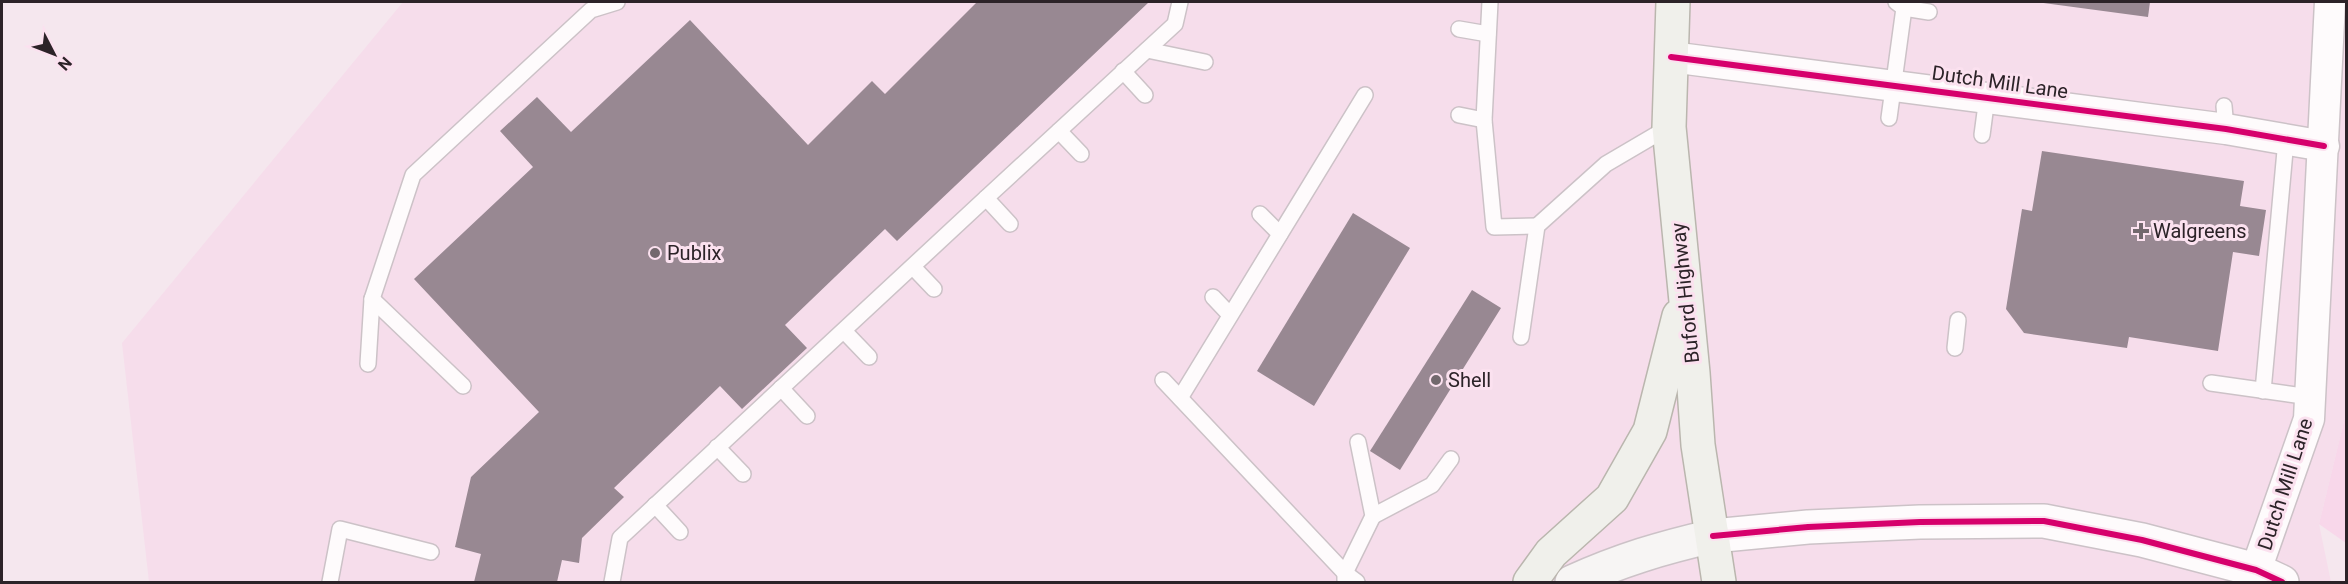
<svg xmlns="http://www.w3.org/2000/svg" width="2348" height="584" viewBox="0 0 2348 584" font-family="Roboto,sans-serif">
	<rect width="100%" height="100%" fill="#f5e7ee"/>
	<polygon fill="#f6ddeb" points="403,2 2346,2 2346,413 2319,524 2331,582 149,582 122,343"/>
	<polygon fill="#f8d7ea" points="2346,413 2346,543 2319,524"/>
	<g fill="#988892">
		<polygon points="977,2 1149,2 897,241 885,229 785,325 807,348 742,409 720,386 614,488 624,497 582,538 579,563 562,560 557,582 474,582 481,554 455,547 471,477 539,412 414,279 533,167 500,131 537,97 571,132 690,20 808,145 872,81 885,94"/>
		<polygon points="2036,2 2150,2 2148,17"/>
		<polygon points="2042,151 2244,181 2240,206 2266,210 2259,256 2233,252 2218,351 2129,337 2127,348 2024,333 2006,309 2022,209 2032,211"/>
		<polygon points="1353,213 1410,248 1314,406 1257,371"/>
		<polygon points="1472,290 1501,308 1400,470 1370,451"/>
	</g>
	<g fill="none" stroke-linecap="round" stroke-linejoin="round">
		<g stroke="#ccc2c7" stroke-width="18">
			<g id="service">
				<polyline points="1490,2 1484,120 1494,227 1537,226"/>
				<polyline points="1904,8 1929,12"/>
				<polyline points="1459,29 1488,34"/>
				<polyline points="1147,50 1205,62"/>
				<polyline points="1123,71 1145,95"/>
				<polyline points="2224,106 2226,129"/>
				<polyline points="1459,115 1484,120"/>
				<polyline points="1889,118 1904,8 1896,2"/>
				<polyline points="1059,131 1081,154"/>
				<polyline points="1982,135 1987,97"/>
				<polyline points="986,198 1175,24 1180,2"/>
				<polyline points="1260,214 1280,234"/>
				<polyline points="913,267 934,289"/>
				<polyline points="1213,297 1230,315"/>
				<polyline points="372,299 463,386"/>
				<polyline points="844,331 869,357"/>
				<polyline points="1521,337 1537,226 1606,164 1669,127"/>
				<polyline points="1955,348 1958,320"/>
				<polyline points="368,364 372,299 413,175 591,10 617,2"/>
				<polyline points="1163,380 1345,573 1357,582"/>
				<polyline points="2211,383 2310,397"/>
				<polyline points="781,388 807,416"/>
				<polyline points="2263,391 2286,140"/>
				<polyline points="1180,398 1365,95"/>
				<polyline points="717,447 743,474"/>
				<polyline points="655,505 680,532"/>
				<polyline points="1373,516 1432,485 1451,459"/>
				<polyline points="1345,580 1345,573 1373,516 1358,442"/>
				<polyline points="330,582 340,529 431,552"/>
				<polyline points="612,582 620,538 986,198 1010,224"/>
			</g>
		</g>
		<g stroke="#ccc2c7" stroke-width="33">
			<g id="minor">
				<polyline points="1671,57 2226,129 2324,146"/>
				<polyline points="2256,570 2309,419 2330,2"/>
			</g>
		</g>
		<g stroke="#ccc2c7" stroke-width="36">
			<polyline id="tertiary" points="1713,536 1808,527 1920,522 2044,521 2142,540 2256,570 2282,582"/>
		</g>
		<g stroke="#ccc2c7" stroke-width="36">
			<path id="secondary" d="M1572 582C1621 560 1661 548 1713 536"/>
		</g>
		<g stroke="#bab6ae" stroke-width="36">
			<g id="primary">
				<polyline points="1673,2 1669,127 1693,373 1698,445 1719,582"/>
				<polyline points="1530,582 1551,553 1612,498 1650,431 1679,316"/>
			</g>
		</g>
		<use href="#service" stroke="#fefbfc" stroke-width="15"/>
		<use href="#minor" stroke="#fefbfc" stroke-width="30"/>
		<use href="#tertiary" stroke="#fefbfc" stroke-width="33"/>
		<use href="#secondary" stroke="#f7f5f4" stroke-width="33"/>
		<use href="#primary" stroke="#f0f0eb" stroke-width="33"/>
		<g stroke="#fbe1ef" stroke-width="10">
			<g id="cycleway">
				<polyline points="1671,57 2226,129 2324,146"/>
				<polyline points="1713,536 1808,527 1920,522 2044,521 2142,540 2256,570 2282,582"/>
			</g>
		</g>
		<use href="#cycleway" stroke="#d6006c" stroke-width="6"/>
	</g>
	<g fill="#72686d" stroke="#fbe1ef" stroke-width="2">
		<path d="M2138 222h6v6h6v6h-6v6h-6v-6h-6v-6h6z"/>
		<circle cx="655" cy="253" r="6"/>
		<circle cx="1436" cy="380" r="6"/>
	</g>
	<g text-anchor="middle" stroke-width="6" stroke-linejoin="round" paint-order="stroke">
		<g font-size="20" fill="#2c2328" stroke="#fbe1ef">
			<text transform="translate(2000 82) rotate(8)" y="7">Dutch Mill Lane</text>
			<text transform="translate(1685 293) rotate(-96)" y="7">Buford Highway</text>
			<text transform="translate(2285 484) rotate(-72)" y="7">Dutch Mill Lane</text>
		</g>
		<g font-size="20" fill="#2c2328" stroke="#fbe1ef" text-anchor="start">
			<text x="2153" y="238">Walgreens</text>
			<text x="667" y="260">Publix</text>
			<text x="1448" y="387">Shell</text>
		</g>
	</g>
	<rect width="2348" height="584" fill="none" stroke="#2c2328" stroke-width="6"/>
	<g transform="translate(54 54) rotate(132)" stroke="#fbe1ef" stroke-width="4.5" paint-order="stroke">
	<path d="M0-4.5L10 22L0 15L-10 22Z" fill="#2c2328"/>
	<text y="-9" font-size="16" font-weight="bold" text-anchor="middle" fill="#2c2328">N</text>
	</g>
</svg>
